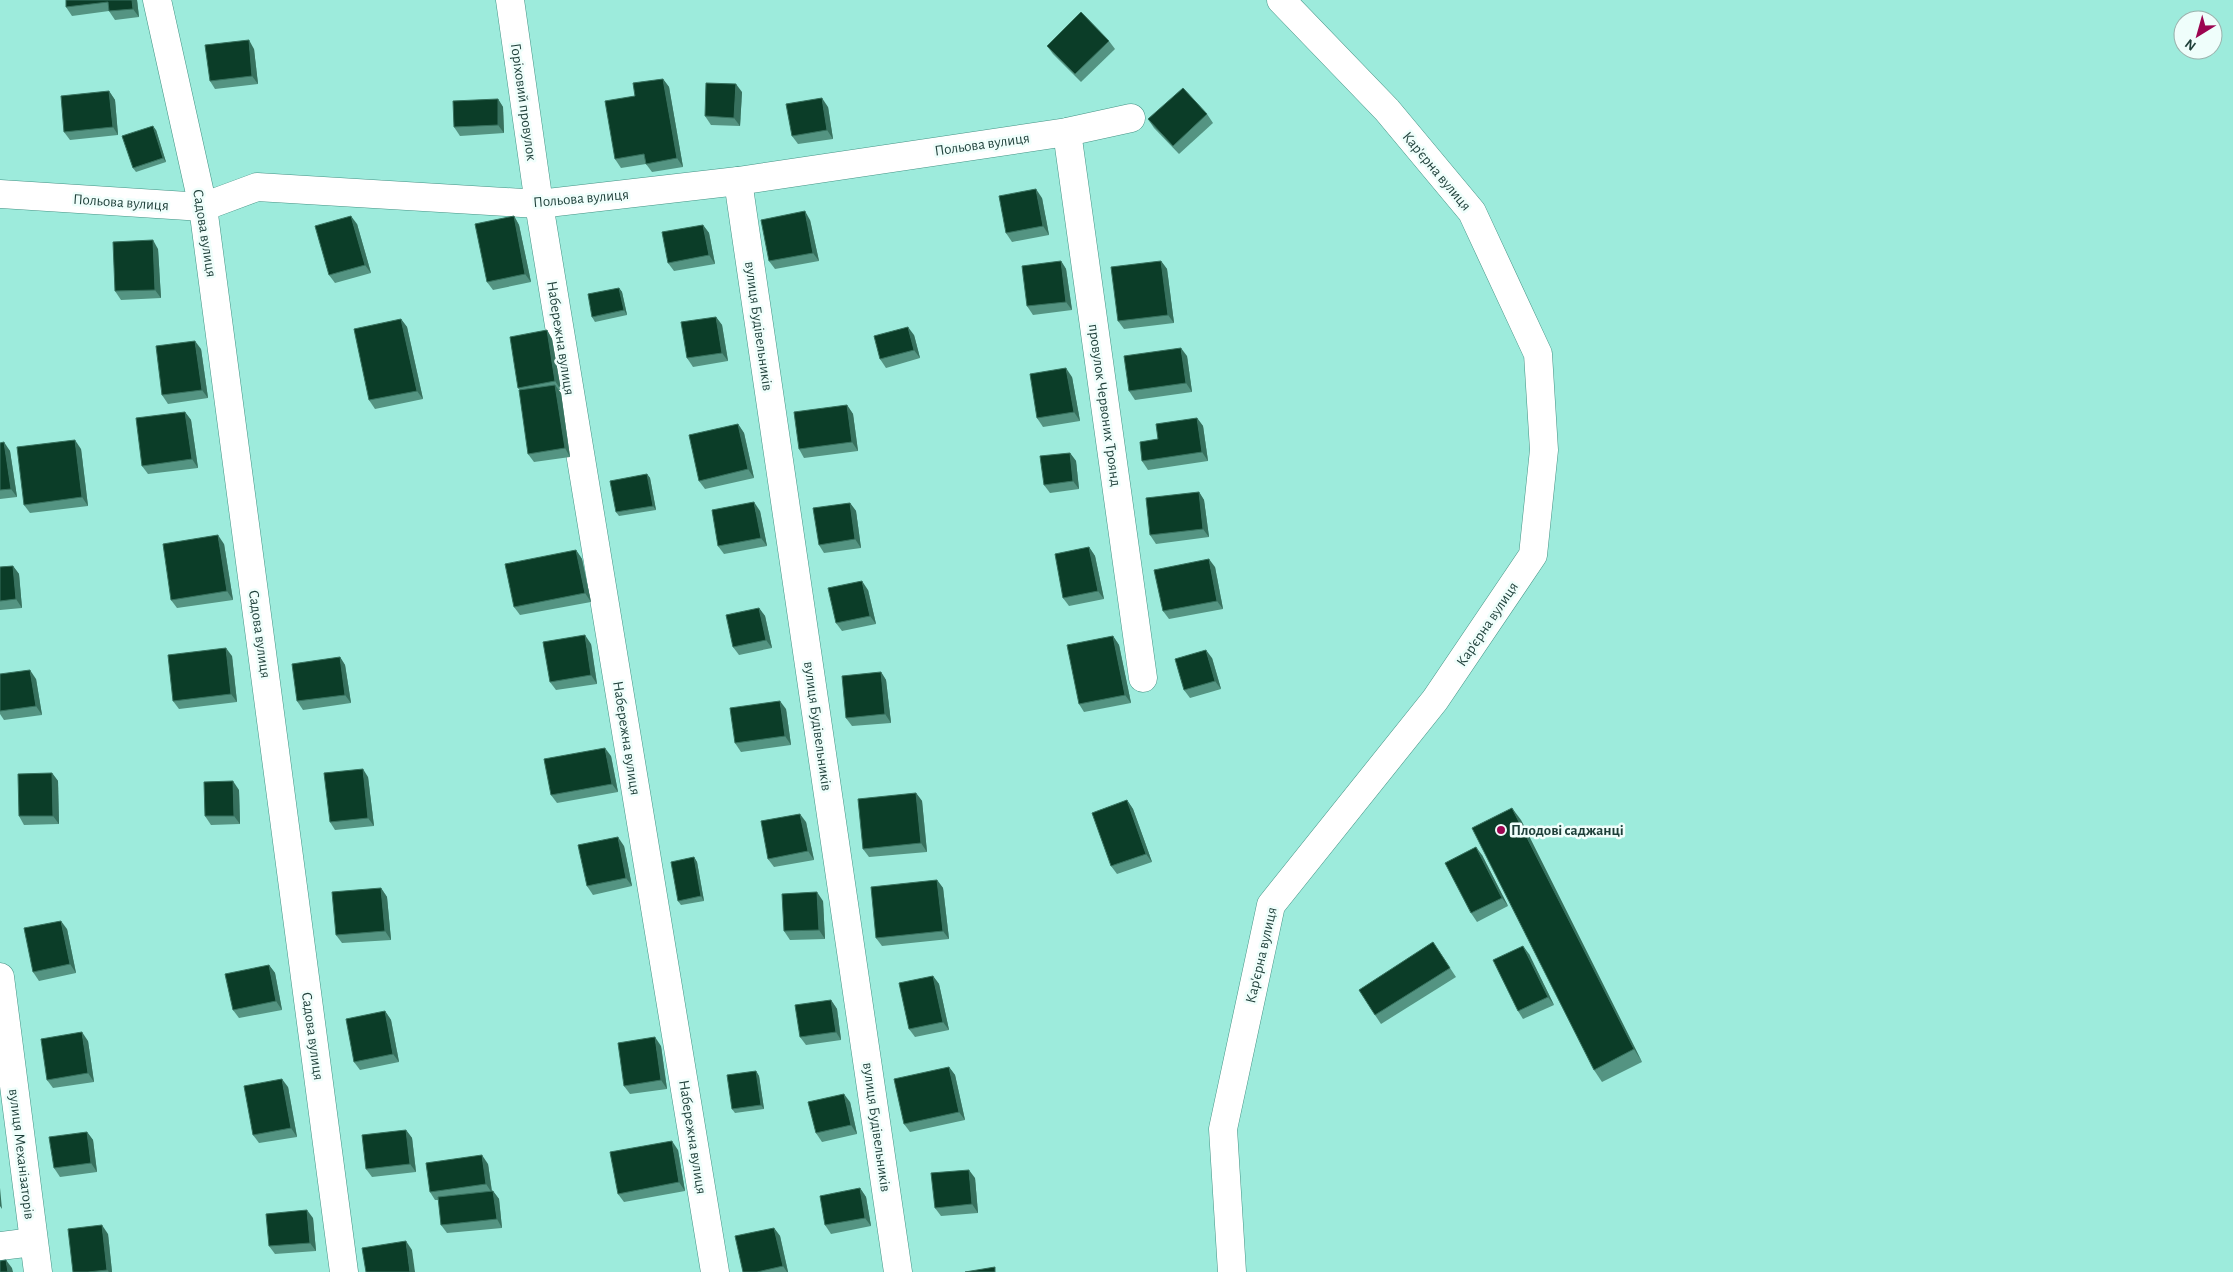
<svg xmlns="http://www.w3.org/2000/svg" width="2233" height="1272" viewBox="0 0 2233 1272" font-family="'Alegreya Sans',sans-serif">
	<rect width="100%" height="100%" fill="#9debdc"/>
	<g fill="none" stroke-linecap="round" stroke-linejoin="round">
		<g stroke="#449385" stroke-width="29">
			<g id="minor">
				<polyline points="157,0 203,207 344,1272"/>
				<polyline points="510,0 539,204 715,1272"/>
				<polyline points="1067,132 1143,678"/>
				<polyline points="738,181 898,1272"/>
				<polyline points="0,194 203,207 257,187 539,204 738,181 1067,132 1131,118"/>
				<polyline points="0,977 38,1272"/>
				<polyline points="0,1246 33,1242"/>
				<polyline points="1232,1272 1223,1129 1271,905 1435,700 1533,555 1544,450 1538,354 1472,212 1387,110 1281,0"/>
			</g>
		</g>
		<use href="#minor" stroke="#fff" stroke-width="28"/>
	</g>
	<g fill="#549482">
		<polygon points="66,0 137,0 139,17 115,20 109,11 72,16 66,7"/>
		<polygon points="1109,41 1115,49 1081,82 1053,54 1047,46"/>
		<polygon points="254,49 258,84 215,89 210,81"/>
		<polygon points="663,79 669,87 683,167 652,172 646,164 621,168 615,159 635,96"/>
		<polygon points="109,91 115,100 118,135 70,140 64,132"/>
		<polygon points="742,92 740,126 711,125 705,116"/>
		<polygon points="498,99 503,107 504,133 460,136 454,127"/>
		<polygon points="828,107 833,139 798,144 792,136"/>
		<polygon points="1207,114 1213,123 1179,154 1154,128 1148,119"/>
		<polygon points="156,130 166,162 136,172 133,168"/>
		<polygon points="1042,198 1049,235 1012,242 1006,233"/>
		<polygon points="514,216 519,225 531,282 493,290 487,282"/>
		<polygon points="810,220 819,261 775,269 769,261"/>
		<polygon points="357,224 371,273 335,283 329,275"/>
		<polygon points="703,225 709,233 715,264 674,271 668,263"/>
		<polygon points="158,249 161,298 121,300 115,291"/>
		<polygon points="1061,261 1066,269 1072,310 1033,315 1027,306"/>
		<polygon points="1161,261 1167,269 1174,323 1124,329 1118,321"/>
		<polygon points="619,288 622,292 627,315 595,322 592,317"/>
		<polygon points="716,317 722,325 728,361 693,367 687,358"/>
		<polygon points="401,319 407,327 423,399 375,409 369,400"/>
		<polygon points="547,330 552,339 561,390 558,390 561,393 570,457 534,462 528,454 520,390 518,388"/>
		<polygon points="914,335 920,358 886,368 880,359"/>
		<polygon points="201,349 208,398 168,404 162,395"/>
		<polygon points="1187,356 1192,392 1135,400 1129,391"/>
		<polygon points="1072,377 1080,421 1043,427 1037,418"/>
		<polygon points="847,405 853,414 858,451 804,458 799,449"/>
		<polygon points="185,412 191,420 198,468 148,474 142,466"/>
		<polygon points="1197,418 1203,426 1208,461 1148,470 1142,461 1158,439"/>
		<polygon points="738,424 744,433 754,478 705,489 699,481"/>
		<polygon points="0,443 10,451 17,497 0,499"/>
		<polygon points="81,449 88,506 30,513 24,505"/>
		<polygon points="1070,453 1076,461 1079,489 1050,493 1044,485"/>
		<polygon points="647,474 650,478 656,510 619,516 616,512"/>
		<polygon points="1199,492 1204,500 1209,537 1156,544 1150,535"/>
		<polygon points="850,503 856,511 861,548 824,553 819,545"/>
		<polygon points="760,511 767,546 724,554 718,546"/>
		<polygon points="224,544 233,600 177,608 171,600"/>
		<polygon points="1089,547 1095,556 1104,599 1069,606 1063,598"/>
		<polygon points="576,550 582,559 591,602 520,615 514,607"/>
		<polygon points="13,566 19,574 22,608 0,610 0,567"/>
		<polygon points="1215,567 1223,609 1169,619 1163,611"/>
		<polygon points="868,590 876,624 842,631 836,623"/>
		<polygon points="759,608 765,616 772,648 739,655 733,647"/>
		<polygon points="1113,636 1119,645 1131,703 1084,712 1079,704"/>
		<polygon points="591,644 597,684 556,690 550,682"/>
		<polygon points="232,656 237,702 179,709 173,701"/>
		<polygon points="340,657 345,665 351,703 303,710 297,701"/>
		<polygon points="1212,658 1221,689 1190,698 1184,690"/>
		<polygon points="881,672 886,680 891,723 852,726 846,718"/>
		<polygon points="0,674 36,679 42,715 4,720 0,714"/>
		<polygon points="786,709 791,745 741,752 735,743"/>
		<polygon points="611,756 618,792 557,803 551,795"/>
		<polygon points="52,773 58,781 59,824 24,825 19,816"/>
		<polygon points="368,777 374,826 335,830 330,822"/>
		<polygon points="239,790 240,824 211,825 205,816"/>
		<polygon points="916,793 922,801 927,852 869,857 863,849"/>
		<polygon points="1127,800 1133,809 1152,862 1117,874 1111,866"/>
		<polygon points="1521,820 1642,1062 1602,1082 1594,1070"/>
		<polygon points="806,822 814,860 774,867 768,859"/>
		<polygon points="624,846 632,886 593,895 587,886"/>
		<polygon points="1482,855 1508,906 1477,922 1471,913"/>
		<polygon points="694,857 697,862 704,901 681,905 678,901"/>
		<polygon points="937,880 943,888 949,939 882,946 876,938"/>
		<polygon points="381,888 387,897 391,940 342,943 336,935"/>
		<polygon points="823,901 825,939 790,940 784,931"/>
		<polygon points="67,929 76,973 39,981 33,972"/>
		<polygon points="1433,942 1456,977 1381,1024 1375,1015"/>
		<polygon points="1529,954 1554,1005 1523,1019 1518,1011"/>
		<polygon points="269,965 275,973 282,1010 239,1018 233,1010"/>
		<polygon points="933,976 939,984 949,1030 915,1037 909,1029"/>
		<polygon points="831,1000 837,1009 841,1040 806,1045 800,1037"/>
		<polygon points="385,1011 391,1020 399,1062 360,1070 354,1062"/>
		<polygon points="88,1041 94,1082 53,1088 47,1080"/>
		<polygon points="661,1046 667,1089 630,1094 624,1086"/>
		<polygon points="949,1067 955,1075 965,1120 910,1132 904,1124"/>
		<polygon points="756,1071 759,1076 764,1109 735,1113 732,1109"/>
		<polygon points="288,1087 297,1137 259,1143 253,1135"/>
		<polygon points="850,1102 857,1134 822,1142 816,1133"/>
		<polygon points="406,1130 412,1138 416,1172 372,1177 366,1169"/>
		<polygon points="87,1132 93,1140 97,1172 60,1177 54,1168"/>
		<polygon points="678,1150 685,1191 624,1202 618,1194"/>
		<polygon points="488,1164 492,1191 493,1191 499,1199 502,1228 447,1233 441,1225 439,1200 435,1200 430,1192"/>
		<polygon points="975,1178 978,1213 941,1216 935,1208"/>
		<polygon points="860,1188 866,1197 871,1226 831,1234 825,1225"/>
		<polygon points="313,1218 316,1251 275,1254 269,1246"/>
		<polygon points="774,1228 780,1236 788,1272 743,1272"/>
		<polygon points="108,1234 112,1272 73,1272"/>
	</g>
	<g fill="#37715e">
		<polygon points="132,0 137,0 139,17 133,9"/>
		<polygon points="249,40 254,49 258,84 252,76"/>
		<polygon points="663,79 669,87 683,167 677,158"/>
		<polygon points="736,84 742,92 740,126 734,118"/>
		<polygon points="109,91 115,100 118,135 113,127"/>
		<polygon points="822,98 828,107 833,139 827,130"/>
		<polygon points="498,99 503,107 504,133 498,125"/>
		<polygon points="153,126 156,130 166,162 163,158"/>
		<polygon points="1036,189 1042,198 1049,235 1043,226"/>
		<polygon points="805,211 810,220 819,261 813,253"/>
		<polygon points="351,216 357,224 371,273 365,265"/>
		<polygon points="514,216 519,225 531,282 525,274"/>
		<polygon points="703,225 709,233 715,264 709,255"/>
		<polygon points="153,240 158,249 161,298 155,290"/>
		<polygon points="1061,261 1066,269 1072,310 1066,302"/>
		<polygon points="1161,261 1167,269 1174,323 1168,315"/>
		<polygon points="619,288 622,292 627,315 624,310"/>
		<polygon points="716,317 722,325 728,361 722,353"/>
		<polygon points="401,319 407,327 423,399 417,391"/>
		<polygon points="908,327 914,335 920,358 914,350"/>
		<polygon points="547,330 552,339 561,390 555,381"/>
		<polygon points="195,341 201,349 208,398 202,390"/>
		<polygon points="1181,348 1187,356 1192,392 1186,383"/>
		<polygon points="1066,368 1072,377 1080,421 1074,412"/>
		<polygon points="555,385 561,393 570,457 565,448"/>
		<polygon points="847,405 853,414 858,451 852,442"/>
		<polygon points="185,412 191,420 198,468 192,459"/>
		<polygon points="1197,418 1203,426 1208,461 1202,452"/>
		<polygon points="738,424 744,433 754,478 748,469"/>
		<polygon points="75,440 81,449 88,506 82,497"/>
		<polygon points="4,442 10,451 17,497 11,489"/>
		<polygon points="1070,453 1076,461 1079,489 1073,481"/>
		<polygon points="647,474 650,478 656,510 653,506"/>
		<polygon points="1199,492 1204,500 1209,537 1203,529"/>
		<polygon points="754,502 760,511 767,546 761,538"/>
		<polygon points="850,503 856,511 861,548 855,539"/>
		<polygon points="218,535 224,544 233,600 227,591"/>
		<polygon points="1089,547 1095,556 1104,599 1098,591"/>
		<polygon points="576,550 582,559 591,602 585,593"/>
		<polygon points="1209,559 1215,567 1223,609 1217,601"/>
		<polygon points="13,566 19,574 22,608 16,599"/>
		<polygon points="862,581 868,590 876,624 870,616"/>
		<polygon points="759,608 765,616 772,648 766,640"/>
		<polygon points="585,635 591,644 597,684 591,675"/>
		<polygon points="1113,636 1119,645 1131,703 1125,695"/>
		<polygon points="226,648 232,656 237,702 231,694"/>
		<polygon points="1206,650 1212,658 1221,689 1215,681"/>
		<polygon points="340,657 345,665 351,703 345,695"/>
		<polygon points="30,670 36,679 42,715 36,706"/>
		<polygon points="881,672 886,680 891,723 885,714"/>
		<polygon points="780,701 786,709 791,745 785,736"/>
		<polygon points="605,748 611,756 618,792 612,784"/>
		<polygon points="363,769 368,777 374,826 368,818"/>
		<polygon points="52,773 58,781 59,824 53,816"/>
		<polygon points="233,781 239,790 240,824 234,816"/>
		<polygon points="916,793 922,801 927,852 921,843"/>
		<polygon points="1127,800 1133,809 1152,862 1146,854"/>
		<polygon points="1512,808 1521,820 1642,1062 1634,1049"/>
		<polygon points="800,814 806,822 814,860 808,851"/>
		<polygon points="618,837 624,846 632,886 626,878"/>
		<polygon points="1476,847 1482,855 1508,906 1502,898"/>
		<polygon points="694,857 697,862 704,901 701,896"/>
		<polygon points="937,880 943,888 949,939 943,931"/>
		<polygon points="381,888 387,897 391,940 385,931"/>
		<polygon points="817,892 823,901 825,939 819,930"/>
		<polygon points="61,921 67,929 76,973 70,964"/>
		<polygon points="1523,946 1529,954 1554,1005 1548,997"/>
		<polygon points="269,965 275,973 282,1010 276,1001"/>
		<polygon points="933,976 939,984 949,1030 943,1022"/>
		<polygon points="831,1000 837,1009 841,1040 836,1032"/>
		<polygon points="385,1011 391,1020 399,1062 393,1054"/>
		<polygon points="82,1032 88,1041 94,1082 88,1073"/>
		<polygon points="655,1037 661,1046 667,1089 661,1080"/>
		<polygon points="949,1067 955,1075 965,1120 959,1112"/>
		<polygon points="756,1071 759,1076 764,1109 761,1105"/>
		<polygon points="282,1079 288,1087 297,1137 291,1128"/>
		<polygon points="844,1094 850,1102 857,1134 851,1125"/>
		<polygon points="406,1130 412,1138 416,1172 410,1164"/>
		<polygon points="87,1132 93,1140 97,1172 91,1163"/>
		<polygon points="672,1141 678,1150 685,1191 679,1182"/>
		<polygon points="482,1155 488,1164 492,1193 486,1184"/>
		<polygon points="969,1170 975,1178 978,1213 972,1204"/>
		<polygon points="0,1188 2,1209 0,1206"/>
		<polygon points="860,1188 866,1197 871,1226 865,1218"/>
		<polygon points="493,1191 499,1199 502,1228 497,1219"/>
		<polygon points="307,1210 313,1218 316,1251 310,1243"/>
		<polygon points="102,1225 108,1234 112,1272 109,1272 107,1270"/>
		<polygon points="774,1228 780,1236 788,1272 787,1272 783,1266"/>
		<polygon points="406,1241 412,1250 415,1272 410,1272"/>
		<polygon points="6,1260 12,1268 13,1272 8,1272"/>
	</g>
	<g fill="#0b3d28" stroke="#37715e">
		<polygon points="66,0 132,0 133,9 109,11 108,2 66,7"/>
		<polygon points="1081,12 1109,41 1075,74 1047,46"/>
		<polygon points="249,40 252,76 210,81 205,45"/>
		<polygon points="663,79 677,158 646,164 644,154 615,159 605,101 635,96 633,83"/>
		<polygon points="706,83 736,84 734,118 705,116"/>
		<polygon points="1183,88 1207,114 1173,146 1148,119"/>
		<polygon points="109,91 113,127 64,132 61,96"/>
		<polygon points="822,98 827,130 792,136 786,104"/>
		<polygon points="498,99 498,125 454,127 453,101"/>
		<polygon points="153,126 163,158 133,168 122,136"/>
		<polygon points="1036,189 1043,226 1006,233 999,196"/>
		<polygon points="805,211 813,253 769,261 761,220"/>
		<polygon points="351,216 365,265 329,275 315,226"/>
		<polygon points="514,216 525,274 487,282 475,224"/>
		<polygon points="703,225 709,255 668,263 662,232"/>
		<polygon points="153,240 155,290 115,291 113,242"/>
		<polygon points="1061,261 1066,302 1027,306 1022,266"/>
		<polygon points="1161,261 1168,315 1118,321 1111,267"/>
		<polygon points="619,288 624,310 592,317 588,294"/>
		<polygon points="716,317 722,353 687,358 681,322"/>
		<polygon points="401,319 417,391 369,400 354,329"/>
		<polygon points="908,327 914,350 880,359 874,336"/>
		<polygon points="547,330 555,381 518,388 510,337"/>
		<polygon points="195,341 202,390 162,395 156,346"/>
		<polygon points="1181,348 1186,383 1129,391 1124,356"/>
		<polygon points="1066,368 1074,412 1037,418 1030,374"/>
		<polygon points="555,385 565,448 528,454 519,390"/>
		<polygon points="847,405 852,442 799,449 794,412"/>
		<polygon points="185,412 192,459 142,466 136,418"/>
		<polygon points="1197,418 1202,452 1142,461 1140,442 1158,439 1156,424"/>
		<polygon points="738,424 748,469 699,481 689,435"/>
		<polygon points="75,440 82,497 24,505 17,447"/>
		<polygon points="4,442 11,489 0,490 0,443"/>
		<polygon points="1070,453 1073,481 1044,485 1040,456"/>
		<polygon points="647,474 653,506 616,512 610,481"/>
		<polygon points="1199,492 1203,529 1150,535 1146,498"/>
		<polygon points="754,502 761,538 718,546 712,510"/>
		<polygon points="850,503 855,539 819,545 813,508"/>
		<polygon points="218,535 227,591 171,600 163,544"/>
		<polygon points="1089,547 1098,591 1063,598 1055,554"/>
		<polygon points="576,550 585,593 514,607 505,564"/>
		<polygon points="1209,559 1217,601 1163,611 1154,570"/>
		<polygon points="13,566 16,599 0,601 0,567"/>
		<polygon points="862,581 870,616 836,623 828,588"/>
		<polygon points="759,608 766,640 733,647 726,615"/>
		<polygon points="585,635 591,675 550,682 543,642"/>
		<polygon points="1113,636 1125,695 1079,704 1067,645"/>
		<polygon points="226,648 231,694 173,701 168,655"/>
		<polygon points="1206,650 1215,681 1184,690 1175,659"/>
		<polygon points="340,657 345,695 297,701 292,664"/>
		<polygon points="30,670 36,706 0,711 0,674"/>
		<polygon points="881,672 885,714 846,718 842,676"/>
		<polygon points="780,701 785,736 735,743 730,708"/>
		<polygon points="605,748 612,784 551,795 544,759"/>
		<polygon points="363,769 368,818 330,822 324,773"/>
		<polygon points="52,773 53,816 19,816 18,774"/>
		<polygon points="233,781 234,816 205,816 204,782"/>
		<polygon points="916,793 921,843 863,849 858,799"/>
		<polygon points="1127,800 1146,854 1111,866 1092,813"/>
		<polygon points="1512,808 1634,1049 1594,1070 1472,828"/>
		<polygon points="800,814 808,851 768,859 761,821"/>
		<polygon points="618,837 626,878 587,886 578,845"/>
		<polygon points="1476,847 1502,898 1471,913 1445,863"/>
		<polygon points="694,857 701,896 678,901 671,862"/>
		<polygon points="937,880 943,931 876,938 871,887"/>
		<polygon points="381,888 385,931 336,935 332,892"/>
		<polygon points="817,892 819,930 784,931 782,894"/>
		<polygon points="61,921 70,964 33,972 24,928"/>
		<polygon points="1433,942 1450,968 1375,1015 1359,990"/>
		<polygon points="1523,946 1548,997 1518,1011 1493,960"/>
		<polygon points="269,965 276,1001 233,1010 225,974"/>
		<polygon points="933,976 943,1022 909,1029 899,983"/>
		<polygon points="831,1000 836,1032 800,1037 795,1005"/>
		<polygon points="385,1011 393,1054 354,1062 346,1019"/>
		<polygon points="82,1032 88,1073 47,1080 41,1039"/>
		<polygon points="655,1037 661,1080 624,1086 618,1043"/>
		<polygon points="949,1067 959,1112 904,1124 894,1079"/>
		<polygon points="756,1071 761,1105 732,1109 727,1075"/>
		<polygon points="282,1079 291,1128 253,1135 244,1086"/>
		<polygon points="844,1094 851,1125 816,1133 808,1102"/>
		<polygon points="406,1130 410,1164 366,1169 362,1135"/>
		<polygon points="87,1132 91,1163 54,1168 49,1137"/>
		<polygon points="672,1141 679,1182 618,1194 610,1152"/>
		<polygon points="482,1155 486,1184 430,1192 426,1163"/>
		<polygon points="969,1170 972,1204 935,1208 931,1173"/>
		<polygon points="860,1188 865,1218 825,1225 820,1196"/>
		<polygon points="493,1191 497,1219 441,1225 438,1197"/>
		<polygon points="307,1210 310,1243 269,1246 266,1214"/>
		<polygon points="102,1225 107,1270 88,1272 73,1272 68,1229"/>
		<polygon points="774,1228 783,1266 757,1272 743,1272 735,1236"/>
		<polygon points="406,1241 410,1272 366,1272 362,1248"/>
		<polygon points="6,1260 8,1272 0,1272 0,1261"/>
		<polygon points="995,1267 995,1272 965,1272"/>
	</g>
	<circle fill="#9c0550" stroke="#effefb" stroke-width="2" cx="1501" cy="830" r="5"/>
	<g text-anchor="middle" stroke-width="5" stroke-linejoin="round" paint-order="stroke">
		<g font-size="15" fill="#1e3f39" stroke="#effefb">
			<text transform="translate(524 102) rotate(82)" y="5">Горіховий провулок</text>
			<text transform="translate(982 144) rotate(-8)" y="5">Польова вулиця</text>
			<text transform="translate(1437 171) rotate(50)" y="5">Кар'єрна вулиця</text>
			<text transform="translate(581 198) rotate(-5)" y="5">Польова вулиця</text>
			<text transform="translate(121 202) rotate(4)" y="5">Польова вулиця</text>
			<text transform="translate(205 233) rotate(81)" y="5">Садова вулиця</text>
			<text transform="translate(759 326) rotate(82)" y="5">вулиця Будівельників</text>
			<text transform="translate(561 338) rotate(81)" y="5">Набережна вулиця</text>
			<text transform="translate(1105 405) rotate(82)" y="5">провулок Червоних Троянд</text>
			<text transform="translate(1487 624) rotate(-56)" y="5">Кар'єрна вулиця</text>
			<text transform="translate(260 634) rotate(82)" y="5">Садова вулиця</text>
			<text transform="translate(818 726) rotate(82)" y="5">вулиця Будівельників</text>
			<text transform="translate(627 738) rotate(81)" y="5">Набережна вулиця</text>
			<text transform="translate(1261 955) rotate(-77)" y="5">Кар'єрна вулиця</text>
			<text transform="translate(313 1036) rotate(82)" y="5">Садова вулиця</text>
			<text transform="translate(877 1127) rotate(82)" y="5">вулиця Будівельників</text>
			<text transform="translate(693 1137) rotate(81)" y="5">Набережна вулиця</text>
			<text transform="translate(22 1154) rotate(83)" y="5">вулиця Механізаторів</text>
		</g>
		<g font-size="15" font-weight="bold" fill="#1e3f39" stroke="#effefb" text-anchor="start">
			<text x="1511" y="835">Плодові саджанці</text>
		</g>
	</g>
	<g transform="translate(2198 35) rotate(217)"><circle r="24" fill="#effefb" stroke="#9bb2ad"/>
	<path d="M0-4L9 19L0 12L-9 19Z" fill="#9c0550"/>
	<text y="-8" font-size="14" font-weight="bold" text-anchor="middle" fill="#1e3f39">N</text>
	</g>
</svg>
